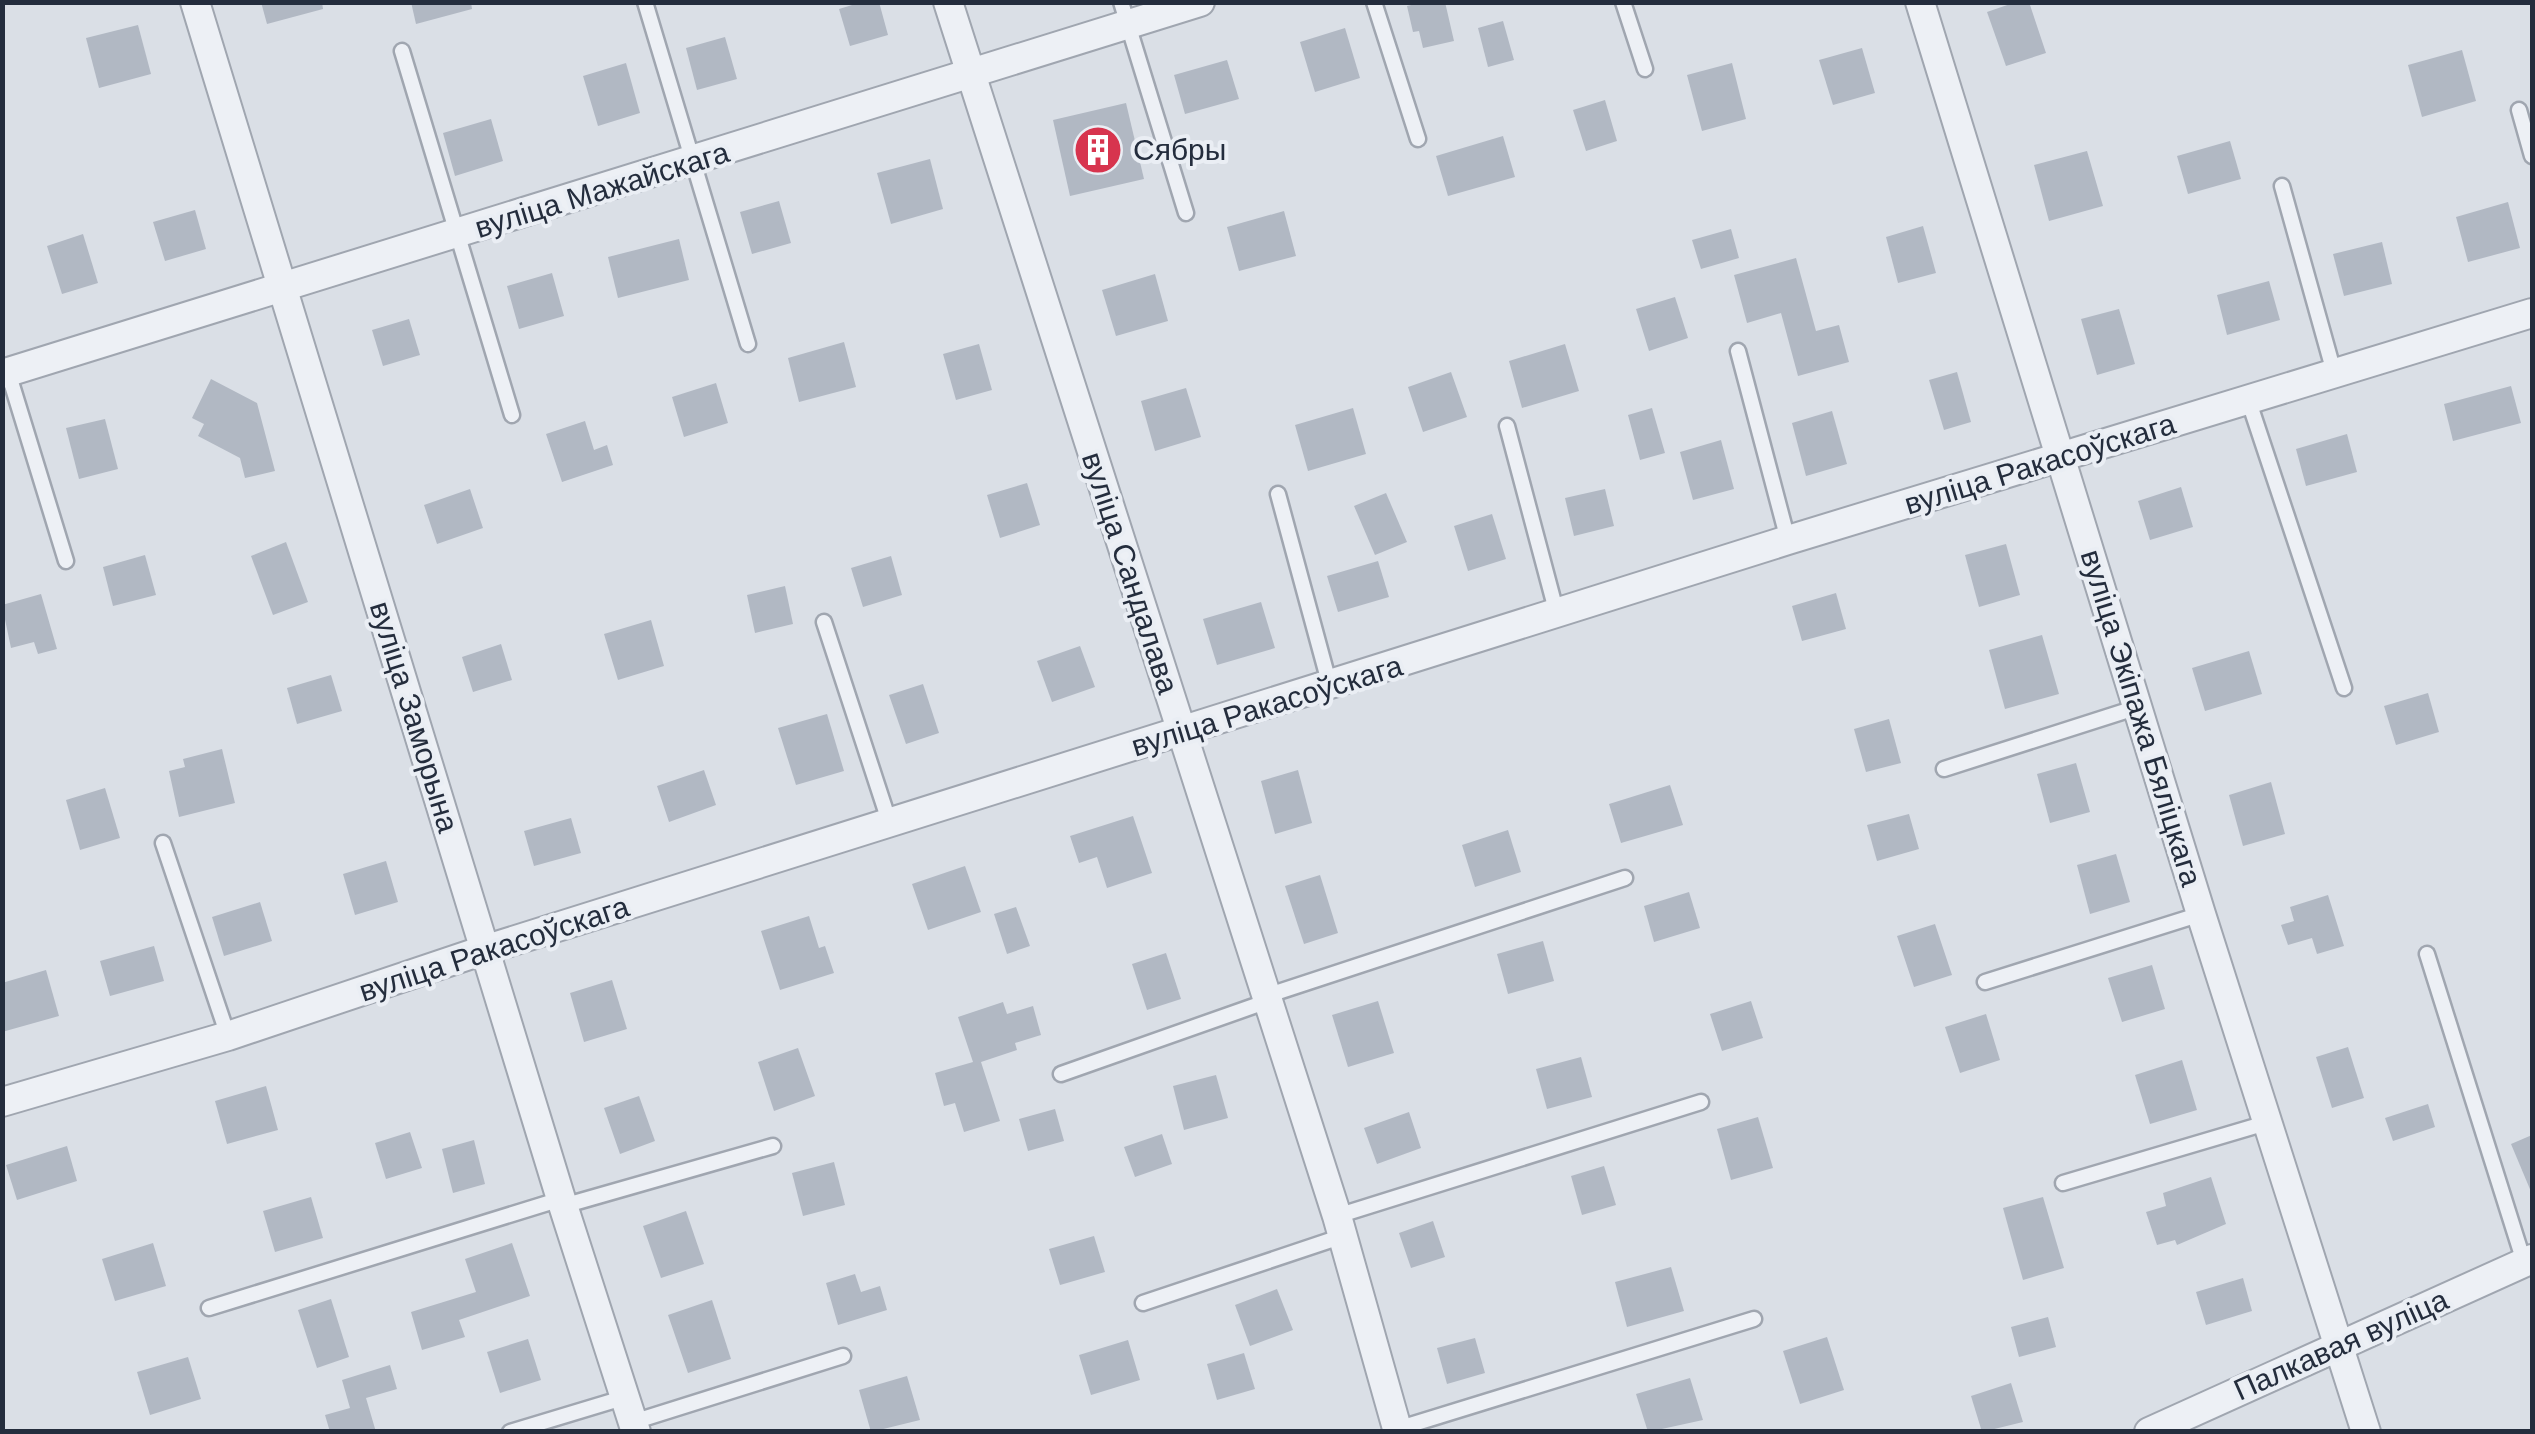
<svg xmlns="http://www.w3.org/2000/svg" width="2535" height="1434" viewBox="0 0 2535 1434" font-family="Arial,sans-serif">
	<rect width="100%" height="100%" fill="#dadfe6"/>
	<g fill="#b1b8c3">
		<polygon points="261,2 322,2 323,9 267,24"/>
		<polygon points="411,2 471,2 472,9 416,24"/>
		<polygon points="862,2 879,2 888,35 850,46 839,9"/>
		<polygon points="1424,2 1445,2 1454,41 1423,48 1419,31 1413,32 1407,6"/>
		<polygon points="2016,2 2029,2 2046,53 2006,66 1987,12"/>
		<polygon points="1503,21 1514,60 1488,67 1478,28"/>
		<polygon points="138,25 151,74 99,88 86,38"/>
		<polygon points="1345,28 1360,78 1315,92 1300,42"/>
		<polygon points="725,37 737,79 697,90 686,48"/>
		<polygon points="1862,48 1875,93 1833,105 1819,60"/>
		<polygon points="2462,50 2476,101 2422,117 2408,65"/>
		<polygon points="1227,60 1239,99 1185,114 1174,75"/>
		<polygon points="626,63 640,113 598,126 583,76"/>
		<polygon points="1732,63 1746,119 1702,131 1687,75"/>
		<polygon points="1605,100 1617,141 1586,151 1573,110"/>
		<polygon points="1126,103 1144,179 1070,196 1053,120"/>
		<polygon points="491,119 503,161 455,176 443,133"/>
		<polygon points="1503,136 1515,177 1448,196 1436,156"/>
		<polygon points="2230,141 2241,179 2188,194 2177,156"/>
		<polygon points="2087,151 2103,206 2049,221 2034,165"/>
		<polygon points="930,159 943,209 891,224 877,173"/>
		<polygon points="779,201 791,243 752,254 740,212"/>
		<polygon points="2508,202 2520,248 2468,262 2456,217"/>
		<polygon points="195,210 206,249 165,261 153,222"/>
		<polygon points="1284,211 1296,256 1239,271 1227,227"/>
		<polygon points="1923,226 1936,273 1898,283 1886,237"/>
		<polygon points="1731,229 1739,258 1701,269 1692,240"/>
		<polygon points="83,234 98,283 62,294 47,246"/>
		<polygon points="679,239 689,280 618,298 608,257"/>
		<polygon points="2382,242 2392,284 2344,296 2333,254"/>
		<polygon points="1796,258 1816,331 1839,325 1849,362 1798,376 1781,313 1747,323 1734,275"/>
		<polygon points="552,273 564,316 519,329 507,286"/>
		<polygon points="1155,274 1168,321 1116,336 1102,290"/>
		<polygon points="2269,281 2280,320 2227,335 2217,295"/>
		<polygon points="1675,297 1688,338 1649,351 1636,309"/>
		<polygon points="2119,309 2135,364 2097,375 2081,319"/>
		<polygon points="409,319 420,355 383,366 372,330"/>
		<polygon points="844,342 856,387 799,402 788,358"/>
		<polygon points="979,344 992,390 956,400 943,354"/>
		<polygon points="1565,344 1579,391 1522,408 1509,361"/>
		<polygon points="1451,372 1467,417 1423,432 1408,387"/>
		<polygon points="1957,372 1971,422 1944,430 1929,380"/>
		<polygon points="211,379 257,403 275,471 245,478 240,458 198,436 204,424 192,418"/>
		<polygon points="716,383 728,423 684,437 672,397"/>
		<polygon points="2511,386 2521,423 2453,441 2444,404"/>
		<polygon points="1186,388 1201,437 1155,451 1141,401"/>
		<polygon points="1353,408 1366,454 1308,471 1295,425"/>
		<polygon points="1652,408 1665,453 1640,460 1628,415"/>
		<polygon points="1832,411 1847,464 1806,476 1792,423"/>
		<polygon points="105,419 118,469 79,479 66,428"/>
		<polygon points="585,421 594,450 607,445 613,465 562,482 546,434"/>
		<polygon points="2347,434 2357,472 2306,486 2296,449"/>
		<polygon points="1721,440 1734,489 1693,500 1680,452"/>
		<polygon points="1027,483 1040,525 1000,538 987,495"/>
		<polygon points="2181,487 2193,527 2150,540 2138,501"/>
		<polygon points="470,489 483,528 437,544 424,505"/>
		<polygon points="1605,489 1614,526 1574,536 1565,498"/>
		<polygon points="1386,493 1407,542 1375,555 1354,506"/>
		<polygon points="1492,514 1506,559 1468,571 1454,526"/>
		<polygon points="286,542 308,602 273,615 251,556"/>
		<polygon points="2006,544 2020,595 1979,607 1965,555"/>
		<polygon points="145,555 156,595 113,606 103,567"/>
		<polygon points="891,556 902,595 863,607 851,568"/>
		<polygon points="1378,561 1389,597 1338,612 1327,576"/>
		<polygon points="785,586 793,624 755,633 747,595"/>
		<polygon points="1836,593 1846,629 1802,641 1792,606"/>
		<polygon points="41,594 57,649 38,654 34,642 11,648 2,605"/>
		<polygon points="1261,602 1275,648 1217,665 1203,619"/>
		<polygon points="651,620 664,666 618,680 604,634"/>
		<polygon points="2042,635 2059,694 2005,709 1989,650"/>
		<polygon points="501,644 512,680 473,692 462,657"/>
		<polygon points="1080,646 1095,687 1052,702 1037,661"/>
		<polygon points="2249,651 2262,694 2205,711 2192,668"/>
		<polygon points="331,675 342,711 297,724 287,688"/>
		<polygon points="923,684 939,733 906,744 889,695"/>
		<polygon points="2428,693 2439,732 2396,745 2384,706"/>
		<polygon points="827,714 844,771 796,785 778,728"/>
		<polygon points="1889,719 1901,763 1866,772 1854,729"/>
		<polygon points="222,749 235,803 179,817 169,771 185,767 183,759"/>
		<polygon points="2076,763 2090,812 2050,823 2037,774"/>
		<polygon points="704,770 716,805 669,822 657,786"/>
		<polygon points="1298,770 1312,823 1275,834 1261,781"/>
		<polygon points="2271,782 2285,834 2243,846 2229,795"/>
		<polygon points="1670,785 1683,825 1621,843 1609,804"/>
		<polygon points="105,788 120,838 80,850 66,800"/>
		<polygon points="1909,814 1919,849 1877,861 1867,825"/>
		<polygon points="1133,816 1152,873 1107,888 1097,857 1079,863 1070,836"/>
		<polygon points="571,818 581,853 534,866 524,831"/>
		<polygon points="1508,830 1521,872 1475,887 1462,845"/>
		<polygon points="2116,854 2130,902 2090,914 2077,865"/>
		<polygon points="386,861 398,902 355,915 343,874"/>
		<polygon points="965,866 981,912 928,930 912,884"/>
		<polygon points="1320,875 1338,933 1304,944 1285,886"/>
		<polygon points="1689,892 1700,928 1654,942 1644,906"/>
		<polygon points="2328,895 2344,946 2317,954 2312,938 2288,945 2281,925 2294,921 2290,907"/>
		<polygon points="260,902 272,941 224,956 212,917"/>
		<polygon points="1016,907 1030,946 1007,954 994,914"/>
		<polygon points="809,916 819,948 825,946 834,973 780,990 761,931"/>
		<polygon points="1935,924 1952,975 1914,987 1897,936"/>
		<polygon points="1543,941 1554,981 1508,994 1497,954"/>
		<polygon points="154,946 164,981 110,996 100,961"/>
		<polygon points="1166,953 1181,999 1147,1010 1132,964"/>
		<polygon points="2152,965 2165,1009 2122,1022 2108,978"/>
		<polygon points="46,970 59,1016 2,1032 2,983"/>
		<polygon points="612,980 627,1029 584,1042 570,993"/>
		<polygon points="1378,1001 1394,1053 1348,1067 1332,1015"/>
		<polygon points="1751,1001 1763,1038 1722,1051 1710,1014"/>
		<polygon points="1003,1002 1007,1014 1033,1006 1041,1035 1015,1043 1017,1050 981,1062 1000,1121 964,1132 955,1103 944,1106 935,1073 973,1062 958,1017"/>
		<polygon points="1986,1014 2000,1060 1960,1073 1945,1027"/>
		<polygon points="2348,1047 2364,1098 2332,1108 2316,1057"/>
		<polygon points="798,1048 815,1096 774,1111 758,1062"/>
		<polygon points="1581,1057 1592,1097 1547,1109 1536,1069"/>
		<polygon points="2182,1060 2197,1110 2150,1124 2135,1075"/>
		<polygon points="1216,1075 1228,1118 1184,1130 1173,1086"/>
		<polygon points="266,1086 278,1130 227,1144 215,1101"/>
		<polygon points="639,1096 655,1141 620,1154 604,1108"/>
		<polygon points="2428,1104 2435,1127 2393,1141 2385,1118"/>
		<polygon points="1055,1109 1064,1141 1028,1151 1019,1119"/>
		<polygon points="1409,1112 1421,1148 1377,1164 1364,1128"/>
		<polygon points="1758,1117 1773,1168 1731,1180 1717,1129"/>
		<polygon points="410,1132 422,1168 386,1179 375,1143"/>
		<polygon points="1162,1134 1172,1164 1135,1177 1124,1147"/>
		<polygon points="2532,1135 2532,1194 2511,1144"/>
		<polygon points="474,1140 485,1184 453,1193 442,1149"/>
		<polygon points="67,1146 77,1181 17,1200 6,1165"/>
		<polygon points="834,1162 845,1205 803,1216 792,1173"/>
		<polygon points="1604,1166 1616,1205 1582,1215 1571,1176"/>
		<polygon points="2211,1177 2226,1224 2177,1245 2175,1240 2157,1245 2146,1212 2166,1206 2163,1193"/>
		<polygon points="311,1197 323,1238 275,1252 263,1211"/>
		<polygon points="2043,1197 2064,1268 2023,1280 2003,1208"/>
		<polygon points="686,1211 704,1264 661,1278 643,1226"/>
		<polygon points="1433,1221 1445,1257 1411,1268 1399,1233"/>
		<polygon points="1094,1236 1105,1272 1060,1285 1049,1249"/>
		<polygon points="153,1243 166,1286 115,1301 102,1259"/>
		<polygon points="512,1243 530,1296 459,1320 465,1337 422,1350 411,1312 476,1292 465,1259"/>
		<polygon points="1671,1267 1684,1311 1627,1327 1615,1282"/>
		<polygon points="855,1274 861,1292 880,1286 887,1310 838,1325 826,1283"/>
		<polygon points="2243,1278 2252,1311 2206,1325 2196,1292"/>
		<polygon points="1277,1289 1293,1330 1250,1346 1235,1305"/>
		<polygon points="331,1299 349,1357 317,1368 298,1310"/>
		<polygon points="712,1300 731,1359 688,1373 668,1315"/>
		<polygon points="2048,1317 2056,1347 2019,1357 2011,1327"/>
		<polygon points="1827,1337 1844,1390 1800,1404 1783,1351"/>
		<polygon points="1475,1338 1485,1373 1447,1384 1437,1348"/>
		<polygon points="528,1339 541,1380 500,1393 487,1352"/>
		<polygon points="1128,1340 1140,1380 1091,1395 1079,1355"/>
		<polygon points="1244,1353 1255,1389 1217,1400 1207,1364"/>
		<polygon points="188,1357 201,1399 150,1415 137,1372"/>
		<polygon points="390,1365 397,1389 366,1398 376,1432 330,1432 325,1415 350,1408 342,1380"/>
		<polygon points="907,1376 920,1420 871,1432 859,1390"/>
		<polygon points="1690,1378 1703,1420 1648,1432 1636,1394"/>
		<polygon points="2011,1383 2023,1422 1982,1432 1971,1396"/>
	</g>
	<g fill="none" stroke-linecap="round" stroke-linejoin="round">
		<g stroke="#a0a6b0" stroke-width="19">
			<g id="service">
				<polyline points="645,2 748,344"/>
				<polyline points="1121,2 1186,213"/>
				<polyline points="1374,2 1418,139"/>
				<polyline points="1623,2 1645,69"/>
				<polyline points="402,51 512,415"/>
				<polyline points="2519,110 2532,156"/>
				<polyline points="2282,186 2335,376"/>
				<polyline points="1738,351 1788,540"/>
				<polyline points="8,372 66,561"/>
				<polyline points="2249,402 2344,688"/>
				<polyline points="1507,426 1557,614"/>
				<polyline points="1278,494 1330,686"/>
				<polyline points="824,622 890,824"/>
				<polyline points="1944,769 2138,707"/>
				<polyline points="163,843 228,1036"/>
				<polyline points="2427,954 2524,1262"/>
				<polyline points="1985,982 2201,914"/>
				<polyline points="1266,996 1625,878"/>
				<polyline points="1061,1074 1268,1001"/>
				<polyline points="2063,1183 2266,1123"/>
				<polyline points="563,1206 773,1146"/>
				<polyline points="1337,1216 1701,1102"/>
				<polyline points="1143,1303 1343,1236"/>
				<polyline points="209,1308 561,1199"/>
				<polyline points="633,1422 843,1356"/>
				<polyline points="1397,1429 1754,1319"/>
				<polyline points="510,1432 626,1397"/>
			</g>
		</g>
		<g stroke="#a0a6b0" stroke-width="32">
			<g id="minor">
				<polyline points="195,2 561,1199 636,1432"/>
				<polyline points="948,2 1337,1216 1398,1432"/>
				<polyline points="1920,2 2201,914 2366,1432"/>
				<polyline points="2,374 1200,2"/>
				<polyline points="2,1102 228,1036 484,950 1788,540 2532,313"/>
				<polyline points="2149,1432 2532,1259"/>
			</g>
		</g>
		<use href="#service" stroke="#edf0f5" stroke-width="14"/>
		<use href="#minor" stroke="#edf0f5" stroke-width="28"/>
	</g>
	<defs>
		<g id="building-disc" transform="scale(2.5)"><circle r="9.5" fill="#d7344e" stroke="#eaeef4"/><path d="M-4-6H4V6H1V3H-1V6H-4ZM-2.5-4.3h1.7v1.8h-1.7ZM.8-4.3h1.7v1.8H.8ZM-2.5-1h1.7V.8h-1.7ZM.8-1h1.7V.8H.8Z" fill="#fff"/></g>
	</defs>
	<g fill-rule="evenodd">
		<use href="#building-disc" x="1098" y="150"/>
	</g>
	<g text-anchor="middle" stroke-width="8" stroke-linejoin="round" paint-order="stroke">
		<g font-size="30" fill="#242d3d" stroke="#eaeef4" text-anchor="start">
			<text x="1133" y="160">Сябры</text>
		</g>
		<g font-size="30" fill="#242d3d" stroke="#eaeef4">
			<text transform="translate(602 190) rotate(-17)" y="10">вуліца Мажайскага</text>
			<text transform="translate(2040 464) rotate(-17)" y="10">вуліца Ракасоўскага</text>
			<text transform="translate(1130 573) rotate(72)" y="10">вуліца Сандалава</text>
			<text transform="translate(1267 706) rotate(-17)" y="10">вуліца Ракасоўскага</text>
			<text transform="translate(414 717) rotate(73)" y="10">вуліца Заморына</text>
			<text transform="translate(2141 718) rotate(73)" y="10">вуліца Экіпажа Бяліцкага</text>
			<text transform="translate(494 949) rotate(-18)" y="10">вуліца Ракасоўскага</text>
			<text transform="translate(2341 1345) rotate(-24)" y="10">Палкавая вуліца</text>
		</g>
	</g>
	<rect width="2535" height="1434" fill="none" stroke="#242d3d" stroke-width="10"/>
</svg>
